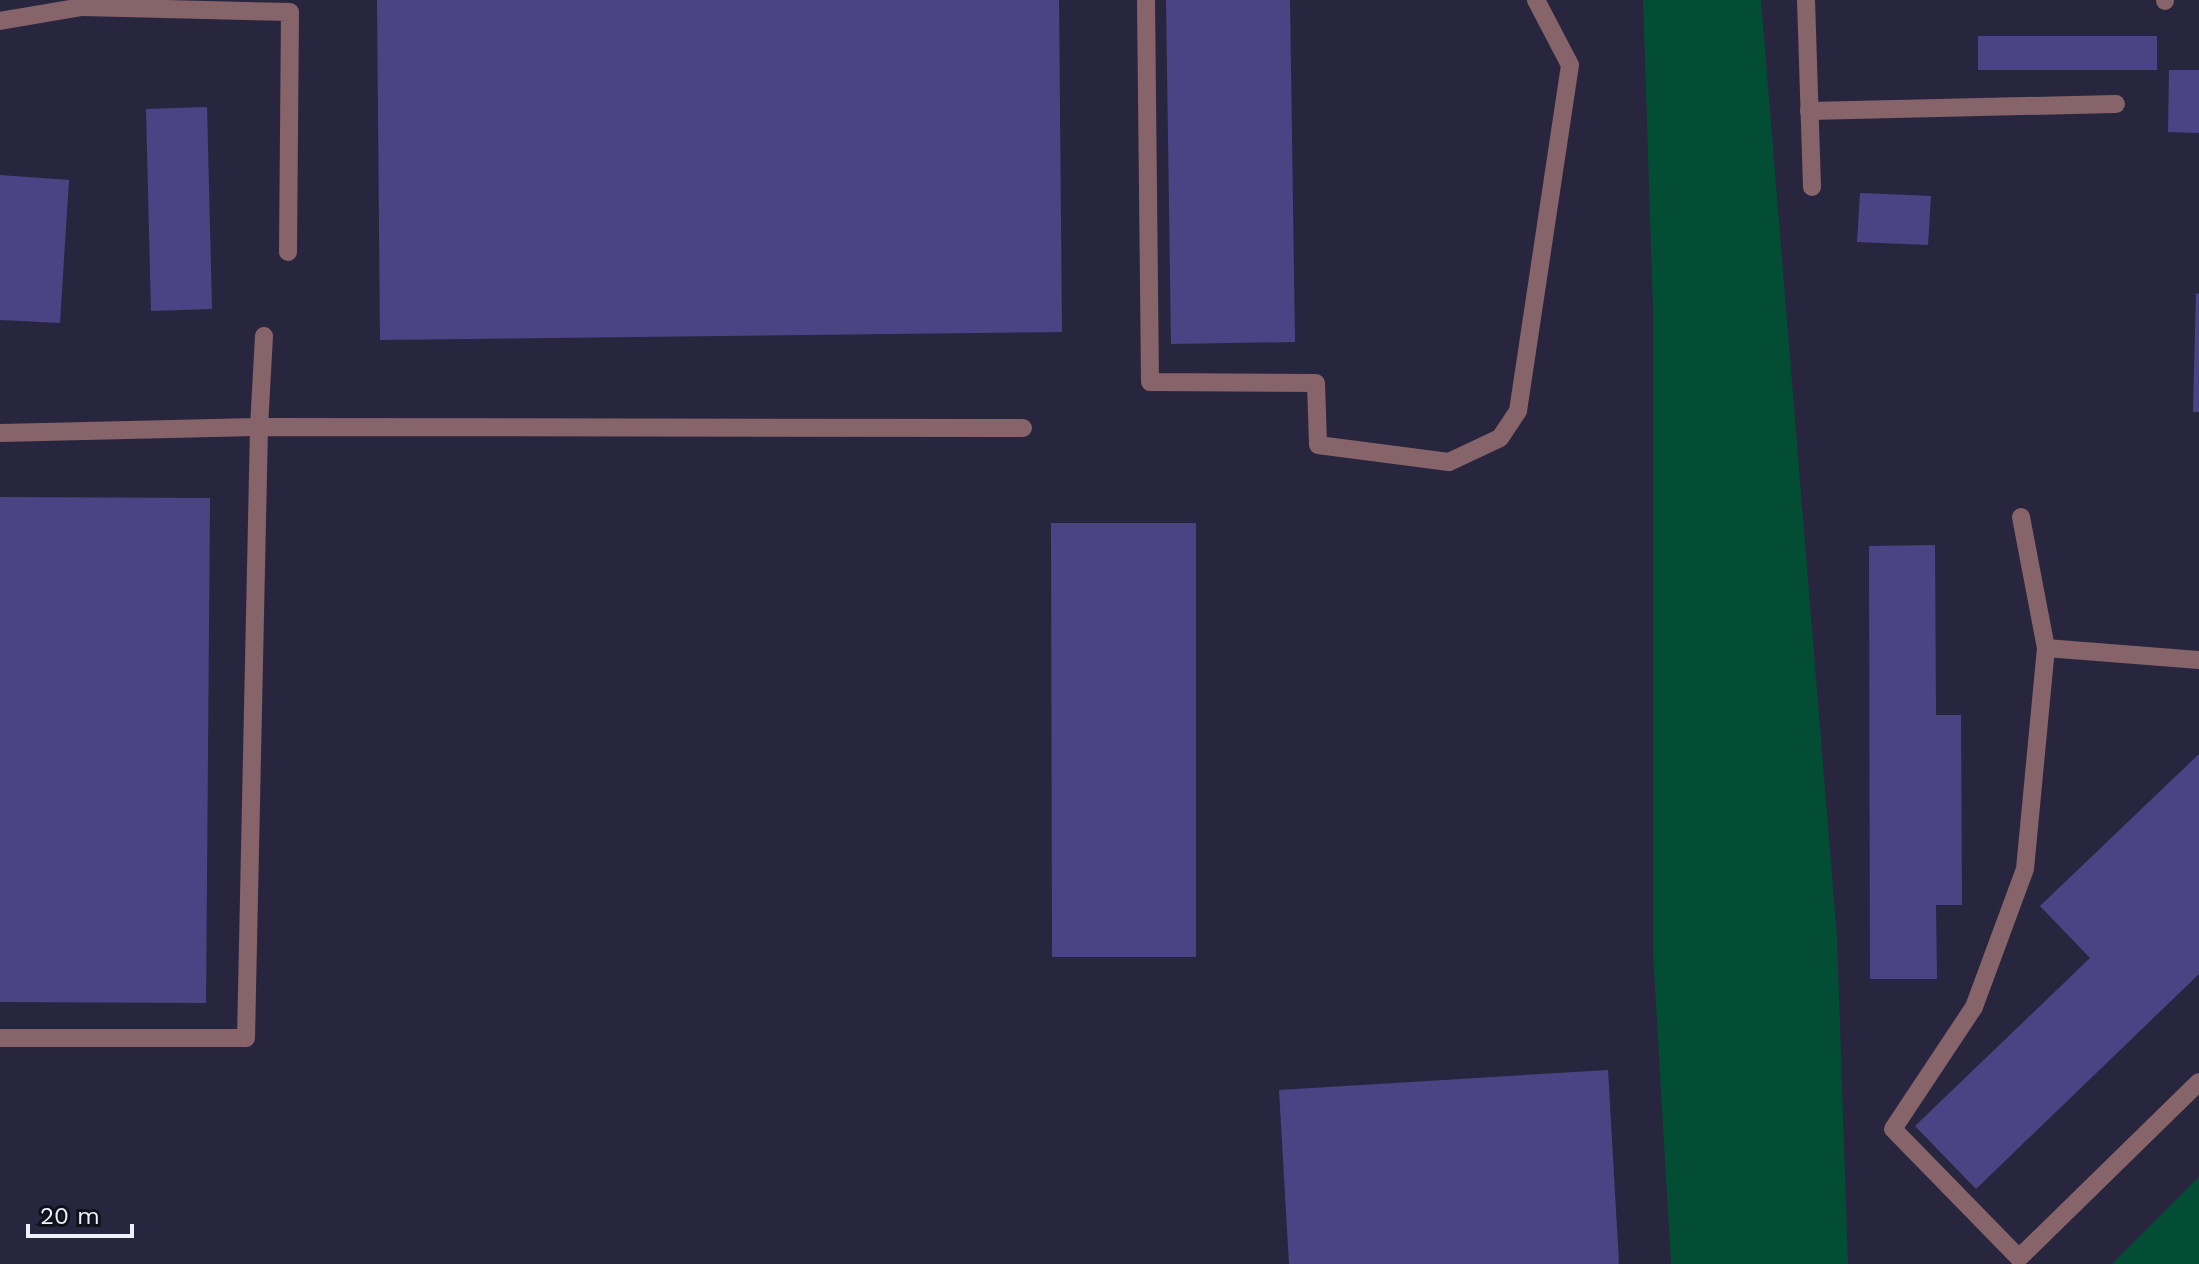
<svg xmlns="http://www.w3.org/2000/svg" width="2199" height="1264" viewBox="0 0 2199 1264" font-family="'Work Sans',sans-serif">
	<rect width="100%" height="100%" fill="#28263e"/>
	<g fill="#024d33">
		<polygon points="1643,0 1761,0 1837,937 1848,1264 1671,1264 1653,953 1653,310"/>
		<polygon points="2199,1177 2199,1264 2112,1264"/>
	</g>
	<g fill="#4b4484">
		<polygon points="377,0 1059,0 1062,332 380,340"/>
		<polygon points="1166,0 1290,0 1295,342 1171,344"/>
		<rect x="1978" y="36" width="179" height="34"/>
		<polygon points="2169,70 2199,70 2199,133 2168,132"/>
		<polygon points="207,107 212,309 151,311 146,109"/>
		<polygon points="0,175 69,180 60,323 0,320"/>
		<polygon points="1860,193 1931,196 1928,245 1857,242"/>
		<polygon points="2196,293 2199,294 2199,412 2193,412"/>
		<polygon points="0,497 210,498 206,1003 0,1002"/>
		<polygon points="1051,523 1196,523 1196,957 1052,957"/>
		<polygon points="1935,545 1936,715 1961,715 1962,905 1936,905 1937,979 1870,979 1869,546"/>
		<polygon points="2199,754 2199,974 1976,1189 1915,1126 2090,958 2040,906"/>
		<polygon points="1608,1070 1619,1264 1289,1264 1279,1090"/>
	</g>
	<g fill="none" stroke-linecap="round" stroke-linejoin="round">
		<g stroke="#87636a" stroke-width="18">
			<polyline points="1146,0 1150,382 1316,383 1318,445 1449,462 1500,438 1518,411 1570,65 1536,0"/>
			<polyline points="1806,0 1812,187"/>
			<polyline points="2165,0 2165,1"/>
			<polyline points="82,7 290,12 288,252"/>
			<polyline points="0,21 82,7 82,0"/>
			<polyline points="1809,111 2116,104"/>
			<polyline points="0,433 259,427 264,336"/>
			<polyline points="2021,517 2046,648"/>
			<polyline points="2199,660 2046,648 2025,869 1974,1007 1893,1129 2019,1258 2199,1082"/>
			<polyline points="0,1038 246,1038 259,427 1023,428"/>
		</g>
	</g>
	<path d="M28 1224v12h104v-12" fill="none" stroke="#f0f0fd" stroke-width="4"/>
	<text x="40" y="1224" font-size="24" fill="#f0f0fd" stroke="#11111b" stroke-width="6" paint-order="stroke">20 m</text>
</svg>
